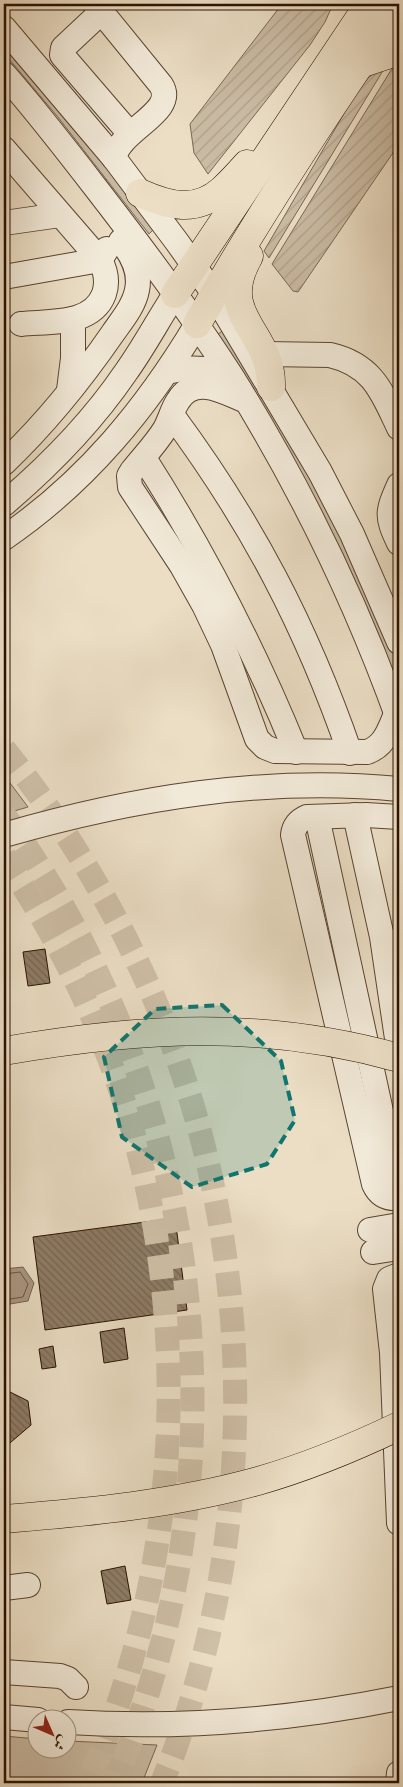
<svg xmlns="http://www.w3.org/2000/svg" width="403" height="1787" viewBox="0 0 403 1787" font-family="'IM FELL English',Amiri,serif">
	<defs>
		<pattern id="garden-furrows" width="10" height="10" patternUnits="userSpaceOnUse" patternTransform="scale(1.25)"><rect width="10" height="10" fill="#cabba4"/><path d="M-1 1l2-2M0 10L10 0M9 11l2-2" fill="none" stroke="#aea08b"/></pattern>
		<pattern id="building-back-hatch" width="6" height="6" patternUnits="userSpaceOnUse" patternTransform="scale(1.25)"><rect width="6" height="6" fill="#8e7c66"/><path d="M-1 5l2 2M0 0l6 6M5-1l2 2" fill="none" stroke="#746452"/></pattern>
	</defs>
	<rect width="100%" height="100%" fill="#ebdec5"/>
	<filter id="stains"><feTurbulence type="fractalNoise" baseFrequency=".004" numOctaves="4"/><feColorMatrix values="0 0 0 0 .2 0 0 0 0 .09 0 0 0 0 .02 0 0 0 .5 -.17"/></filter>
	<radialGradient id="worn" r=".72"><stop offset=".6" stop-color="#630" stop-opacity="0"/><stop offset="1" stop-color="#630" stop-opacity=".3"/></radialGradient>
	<g fill="#cabba4" stroke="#7a6652">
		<polygon points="4,42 76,128 154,229 149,234 57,116 4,53"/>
		<polygon points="225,329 295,444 382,622 399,662 399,692 253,390 218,334"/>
		<polygon points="4,775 28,807 4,814"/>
		<polygon points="4,1736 37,1739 38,1750 68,1750 68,1741 157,1745 142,1783 4,1783"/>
	</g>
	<g fill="url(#garden-furrows)" stroke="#7a6652">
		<polygon points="282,4 333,4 325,22 310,45 208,174 194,153 190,124"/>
		<polygon points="399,61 399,144 298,292 293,291 272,264 396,62"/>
		<polygon points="387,64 269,258 264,251 356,93 369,77"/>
	</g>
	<polygon fill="#a99882" stroke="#76624e" points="23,1267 34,1283 28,1301 4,1305 4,1269"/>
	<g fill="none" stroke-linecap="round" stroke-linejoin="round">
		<polyline stroke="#6a5441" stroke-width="1" points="4,1274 20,1272 28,1284 23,1297 4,1300"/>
	</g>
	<g fill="url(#building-back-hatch)" stroke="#2a1100">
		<polygon points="45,949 50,983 28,986 23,952"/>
		<polygon points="175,1218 187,1310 45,1330 33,1237"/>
		<polygon points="124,1328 128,1359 104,1363 100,1332"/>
		<polygon points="53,1346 56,1367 42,1369 39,1349"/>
		<polygon points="4,1389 28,1401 31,1425 4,1448"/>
		<polygon points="125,1566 131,1600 107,1604 101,1571"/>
	</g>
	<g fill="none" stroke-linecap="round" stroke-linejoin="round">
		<g stroke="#cebfa7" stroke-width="24" stroke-dasharray="24 12" stroke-linecap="butt">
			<path d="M4 749C66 826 117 912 156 1003 259 1248 262 1537 162 1783"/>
			<path d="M4 815C205 1091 251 1469 114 1783"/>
			<path d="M4 856C37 907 67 959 91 1014 197 1257 193 1541 88 1783"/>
		</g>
		<g stroke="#5a4431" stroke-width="26">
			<g id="minor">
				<path d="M95 4 161 85C178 112 120 129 114 158"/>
				<polyline points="99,8 95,18 63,48 62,55 130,134"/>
				<polyline points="4,28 114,158 177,242 214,294 320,472 352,534 399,642"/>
				<path d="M4 74C41 116 75 161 109 205 152 261 194 318 232 377 300 486 356 601 399 721"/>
				<path d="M4 149 100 260C106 271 108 282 104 294 92 326 49 321 21 324"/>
				<polyline points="4,223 60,215"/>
				<polyline points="4,277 100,260 107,249"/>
				<path d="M265 354 330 355C373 365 382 392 399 428"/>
				<path d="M167 372C190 366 210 367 231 377"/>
				<polyline points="69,390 73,358 73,319"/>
				<path d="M246 401C224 392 194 374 178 401 172 410 170 420 165 429 155 445 143 457 132 471L129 476 130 487 182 566 204 605 223 645 257 739 265 747 275 751 367 752C385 746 389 730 396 714"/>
				<path d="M172 415C252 523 306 626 350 753"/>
				<path d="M144 458C204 552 254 649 296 752"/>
				<path d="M4 463C43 426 82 378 113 333 122 320 134 306 137 290 141 271 132 255 121 241"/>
				<path d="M399 485C387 512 386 516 399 543"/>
				<path d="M4 504C50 465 92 422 126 372 144 347 158 320 175 294"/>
				<path d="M4 538C86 482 146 409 197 324"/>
				<polyline points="355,815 382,937 399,1052"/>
				<polyline points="317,817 399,1194"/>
				<path d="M399 817 366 815 307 817C298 821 294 826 293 835L374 1184C379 1195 387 1199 399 1198"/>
				<path d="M4 835C132 798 265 776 399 789"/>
				<polyline points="370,1230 399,1225"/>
				<polyline points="373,1252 399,1248"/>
				<polyline points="399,1275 389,1279 385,1289 392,1353 399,1523"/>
				<polyline points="4,1588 28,1585"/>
				<polyline points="4,1672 60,1676 68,1679 76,1687"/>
				<polyline points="4,1717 38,1720"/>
				<path d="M68 1722C179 1729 290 1720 399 1698"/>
				<polyline points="398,1783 399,1773"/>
			</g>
		</g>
		<g stroke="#2a1100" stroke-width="29">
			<g id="major">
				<polyline points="360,64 399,51"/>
				<path d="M140 193C169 206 196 213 222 190 231 182 239 173 247 164"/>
				<path d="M249 256C214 318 273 330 271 387"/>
				<polyline points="175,294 369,4"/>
				<path d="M197 324C259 215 328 110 399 7"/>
			</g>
		</g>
		<use href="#minor" stroke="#f2ead9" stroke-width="24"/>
		<use href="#major" stroke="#ebdec5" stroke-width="28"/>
		<g stroke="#2a1100" stroke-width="29" stroke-linecap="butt">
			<g id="major-bridge">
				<path d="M4 1051C142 1027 263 1020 399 1058"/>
				<path d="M4 1519C89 1512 176 1504 258 1481 307 1467 353 1448 399 1426"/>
			</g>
		</g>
		<use href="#major-bridge" stroke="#ebdec5" stroke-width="28"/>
	</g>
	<path fill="#0f766e" fill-opacity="0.2" stroke="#0f766e" stroke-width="4" stroke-dasharray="10 6" stroke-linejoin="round" d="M222 1005 281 1061 295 1120 267 1164 192 1187 122 1137 104 1057 155 1009Z"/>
	<rect width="403" height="1787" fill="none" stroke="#ebdec5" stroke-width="20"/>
	<rect x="5" y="5" width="393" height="1777" fill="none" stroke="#2a1100" stroke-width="2.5"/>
	<rect x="10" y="10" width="383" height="1767" fill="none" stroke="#2a1100"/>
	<g transform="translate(52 1734) rotate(135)"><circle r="24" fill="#f2ead9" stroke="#a29382"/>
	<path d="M0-4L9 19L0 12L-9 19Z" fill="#8f2418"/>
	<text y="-8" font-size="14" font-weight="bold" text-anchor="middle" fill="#2a1100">ش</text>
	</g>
	<rect width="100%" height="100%" filter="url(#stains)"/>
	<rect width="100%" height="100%" fill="url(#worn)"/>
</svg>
